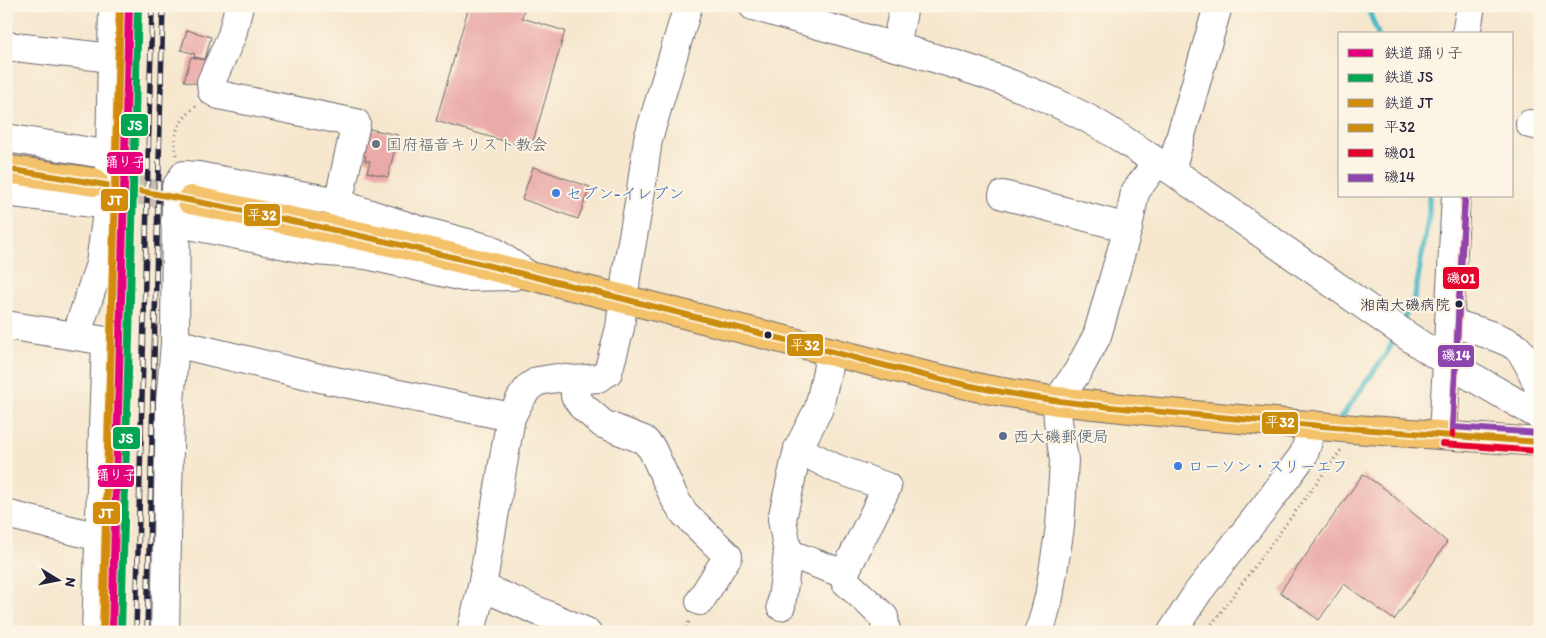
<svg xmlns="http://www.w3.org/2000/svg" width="1546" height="638" viewBox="0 0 1546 638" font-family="Itim,'Klee One',sans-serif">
	<rect width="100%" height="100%" fill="#fcf5e5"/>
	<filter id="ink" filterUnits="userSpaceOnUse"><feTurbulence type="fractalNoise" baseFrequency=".02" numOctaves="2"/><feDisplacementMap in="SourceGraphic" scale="10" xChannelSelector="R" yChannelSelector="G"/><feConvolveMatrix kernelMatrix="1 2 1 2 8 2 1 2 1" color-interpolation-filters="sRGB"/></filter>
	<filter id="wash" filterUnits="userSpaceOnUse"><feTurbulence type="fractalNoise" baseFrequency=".0096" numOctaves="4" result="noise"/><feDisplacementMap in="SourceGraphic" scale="20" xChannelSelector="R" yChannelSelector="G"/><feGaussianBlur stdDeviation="1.12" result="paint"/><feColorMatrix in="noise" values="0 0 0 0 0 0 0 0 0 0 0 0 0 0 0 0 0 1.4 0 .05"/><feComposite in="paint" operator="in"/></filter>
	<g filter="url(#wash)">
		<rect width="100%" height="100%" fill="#f6e7ce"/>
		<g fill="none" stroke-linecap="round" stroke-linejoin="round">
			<g stroke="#4bb8c6" stroke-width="5.5">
				<polyline points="1367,6 1378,34"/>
				<polyline points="1402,322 1415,296 1429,214 1429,196"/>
				<polyline points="1340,419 1388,351 1396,335"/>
			</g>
		</g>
		<g id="blocks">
			<g fill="#eaaaa7">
				<polygon points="469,6 525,6 522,18 565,31 531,149 436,121"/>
				<polygon points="187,30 211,37 205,59 194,57 195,54 181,50"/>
				<polygon points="191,57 211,62 203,85 184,81"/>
				<polygon points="360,127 398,135 388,177 367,172 370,161 365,161 366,156 354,153"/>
				<polygon points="533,167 590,187 578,219 522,199"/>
				<polygon points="1363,474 1385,489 1447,542 1394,620 1344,584 1319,620 1280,592"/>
			</g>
		</g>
	</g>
	<g filter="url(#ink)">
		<use href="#blocks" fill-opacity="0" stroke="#6c676e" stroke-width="1"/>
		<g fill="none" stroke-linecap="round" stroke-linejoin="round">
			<polyline stroke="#ccc0b1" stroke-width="28" stroke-dasharray="28 14" stroke-linecap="butt" points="94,182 191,200"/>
			<g stroke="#6c676e" stroke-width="30">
				<g id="minor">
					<polyline points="239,6 232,35 211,82 212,91 219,95 356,123 338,203"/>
					<path d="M753 6C797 19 841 31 885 44 951 62 1016 82 1077 113 1111 129 1139 152 1171 170L1409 337 1448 363 1540 416"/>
					<polyline points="1466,34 1471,6"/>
					<polyline points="6,46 112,58"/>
					<polyline points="896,47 904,6"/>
					<polyline points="1530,124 1540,126"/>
					<polyline points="6,138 110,155"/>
					<polyline points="1171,170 1218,6"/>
					<polyline points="6,192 108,205"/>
					<polyline points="1003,195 1128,228"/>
					<polyline points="175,222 315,251 367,255 464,277 513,276"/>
					<path d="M1449 322C1464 327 1508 338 1518 349 1529 360 1534 377 1540 391"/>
					<polyline points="6,325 106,341 96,632"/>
					<polyline points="76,336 100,264 108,205 110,155 113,6"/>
					<polyline points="175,343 320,378 511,417 482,587 587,632"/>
					<polyline points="576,380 575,396 582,406 603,424 644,440 652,449 675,499 684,513 728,556 700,601"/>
					<polyline points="511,417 521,398 529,387 538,381 557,378 576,380 598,378 608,372 620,328 627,270 640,197 648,139 688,6"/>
					<polyline points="1443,435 1456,196"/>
					<polyline points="6,514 99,537"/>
					<polyline points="788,553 844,574 887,487 835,468 798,449"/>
					<polyline points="844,574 845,581 884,617 886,632"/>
					<polyline points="781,606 788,553 782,519 798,449 819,408 831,352"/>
					<polyline points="165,632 170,402 175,343 176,187 184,175 198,176 328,200 419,230 490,249 528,275"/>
					<polyline points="471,632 482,587"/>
					<polyline points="1038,632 1042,623 1049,597 1060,527 1064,460 1058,421 1057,401 1078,371 1097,336 1128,228 1135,192 1157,162"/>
					<polyline points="1172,632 1198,592 1270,500 1304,454 1313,425"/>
				</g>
			</g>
			<g stroke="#6c676e" stroke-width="30">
				<g id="major">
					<polyline points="6,169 94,182"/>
					<polyline points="191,200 395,243 624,299 919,374 985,389 1057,401 1159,412 1354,429 1540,442"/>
				</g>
			</g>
			<g stroke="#6c676e" stroke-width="3" stroke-dasharray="1 4" stroke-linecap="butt">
				<path d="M176 155C172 130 179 122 197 105"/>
				<polyline points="684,632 690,620"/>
				<polyline points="1206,632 1341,450"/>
			</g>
			<use href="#minor" stroke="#fff" stroke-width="28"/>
			<use href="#major" stroke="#f3c26a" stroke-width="28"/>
			<g stroke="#22223b" stroke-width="5.5">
				<g id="rail">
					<polyline points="136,632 152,6"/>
					<polyline points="147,632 163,6"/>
				</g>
			</g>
			<use href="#rail" stroke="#fcf5e5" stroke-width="4" stroke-dasharray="11" stroke-linecap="butt"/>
			<g stroke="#fcf5e5" stroke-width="10">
				<path id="bus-1" d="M6 169C216 200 422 248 628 300 701 318 775 337 848 356 894 368 939 380 986 389 1062 404 1141 410 1219 417 1326 427 1433 435 1540 442"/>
			</g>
			<g stroke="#fcf5e5" stroke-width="10">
				<g id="bus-2">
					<polyline points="1452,435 1465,196"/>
					<polyline points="1442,444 1539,451"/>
				</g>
			</g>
			<g stroke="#fcf5e5" stroke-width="10">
				<polyline id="bus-3" points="1465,196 1452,427 1540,433"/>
			</g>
			<use href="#bus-1" stroke="#cc8c0c" stroke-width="6"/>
			<use href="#bus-2" stroke="#e4002b" stroke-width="6"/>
			<use href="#bus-3" stroke="#8e44ad" stroke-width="6"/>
			<g stroke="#fcf5e5" stroke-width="11">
				<polyline id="rail-1" points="112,632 129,6"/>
			</g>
			<g stroke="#fcf5e5" stroke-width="11">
				<polyline id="rail-2" points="121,632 138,6"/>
			</g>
			<g stroke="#fcf5e5" stroke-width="11">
				<polyline id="rail-3" points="103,632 120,6"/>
			</g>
			<use href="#rail-1" stroke="#e5007d" stroke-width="8"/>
			<use href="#rail-2" stroke="#00a651" stroke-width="8"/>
			<use href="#rail-3" stroke="#d38b0c" stroke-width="8"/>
		</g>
	</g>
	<circle fill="#6b7280" stroke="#fcf5e5" stroke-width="2" cx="376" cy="144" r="5"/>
	<g fill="#3f7fe0" stroke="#fcf5e5" stroke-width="2">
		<circle cx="556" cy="193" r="5"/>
		<circle cx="1178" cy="466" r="5"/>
	</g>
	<g fill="#22223b" stroke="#fcf5e5" stroke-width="2">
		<circle cx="1459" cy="304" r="4.5"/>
		<circle cx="768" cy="335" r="4.5"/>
	</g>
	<circle fill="#5c6f8a" stroke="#fcf5e5" stroke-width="2" cx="1003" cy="436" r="5"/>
	<g text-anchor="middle" stroke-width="4" stroke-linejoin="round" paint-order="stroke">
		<g font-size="15" fill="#22223b" stroke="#fcf5e5" text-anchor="end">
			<text x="1450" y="310">湘南大磯病院</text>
		</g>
		<g font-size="16" fill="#5b616d" stroke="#fcf5e5" text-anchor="start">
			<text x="386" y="150">国府福音キリスト教会</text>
		</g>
		<g font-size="16" fill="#366cbe" stroke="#fcf5e5" text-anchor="start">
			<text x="566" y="199">セブン-イレブン</text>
			<text x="1188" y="472">ローソン・スリーエフ</text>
		</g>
		<g font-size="16" fill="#4e5e75" stroke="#fcf5e5" text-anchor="start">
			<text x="1013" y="442">西大磯郵便局</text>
		</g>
	</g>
	<g stroke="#fcf5e5" stroke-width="2">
		<rect x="120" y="113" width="29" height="24" rx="5" fill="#00a651"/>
		<rect x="106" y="151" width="38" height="24" rx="5" fill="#e5007d"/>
		<rect x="100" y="188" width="29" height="24" rx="5" fill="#d38b0c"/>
		<rect x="243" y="203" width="38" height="24" rx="5" fill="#cc8c0c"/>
		<rect x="1442" y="266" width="38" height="24" rx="5" fill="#e4002b"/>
		<rect x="786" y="333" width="38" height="24" rx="5" fill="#cc8c0c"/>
		<rect x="1437" y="344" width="38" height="24" rx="5" fill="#8e44ad"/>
		<rect x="1261" y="411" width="38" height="24" rx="5" fill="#cc8c0c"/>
		<rect x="112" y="426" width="29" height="24" rx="5" fill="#00a651"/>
		<rect x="97" y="464" width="38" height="24" rx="5" fill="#e5007d"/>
		<rect x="92" y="501" width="29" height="24" rx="5" fill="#d38b0c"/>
	</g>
	<g font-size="14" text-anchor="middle" font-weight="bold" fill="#fff">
		<text x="135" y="130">JS</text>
		<text x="125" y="167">踊り子</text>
		<text x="115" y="205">JT</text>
		<text x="262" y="220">平32</text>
		<text x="1461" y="283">磯01</text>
		<text x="805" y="350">平32</text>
		<text x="1456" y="360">磯14</text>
		<text x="1280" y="427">平32</text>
		<text x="126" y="443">JS</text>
		<text x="116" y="480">踊り子</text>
		<text x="106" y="518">JT</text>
	</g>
	<rect width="1546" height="638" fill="none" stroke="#fcf5e5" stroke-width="25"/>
	<rect x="1338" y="32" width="175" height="165" fill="#fcf5e5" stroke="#a5a1a1"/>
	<rect x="1348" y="49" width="25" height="8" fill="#e5007d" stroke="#a5a1a1"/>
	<text x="1384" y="58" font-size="15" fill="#22223b">鉄道 踊り子</text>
	<rect x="1348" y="74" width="25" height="8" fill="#00a651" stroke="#a5a1a1"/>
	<text x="1384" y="82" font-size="15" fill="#22223b">鉄道 JS</text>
	<rect x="1348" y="99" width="25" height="8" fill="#d38b0c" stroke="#a5a1a1"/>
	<text x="1384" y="108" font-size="15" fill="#22223b">鉄道 JT</text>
	<rect x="1348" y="124" width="25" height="8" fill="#cc8c0c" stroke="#a5a1a1"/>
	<text x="1384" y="132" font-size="15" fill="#22223b">平32</text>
	<rect x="1348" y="149" width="25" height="8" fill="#e4002b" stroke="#a5a1a1"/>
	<text x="1384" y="158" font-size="15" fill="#22223b">磯01</text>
	<rect x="1348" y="174" width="25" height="8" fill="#8e44ad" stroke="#a5a1a1"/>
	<text x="1384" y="182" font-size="15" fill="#22223b">磯14</text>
	<g transform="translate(58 580) rotate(100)" stroke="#fcf5e5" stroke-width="4" paint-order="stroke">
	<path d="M0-4L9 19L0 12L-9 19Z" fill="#22223b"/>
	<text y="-8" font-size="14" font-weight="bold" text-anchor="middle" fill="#22223b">N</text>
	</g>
</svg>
